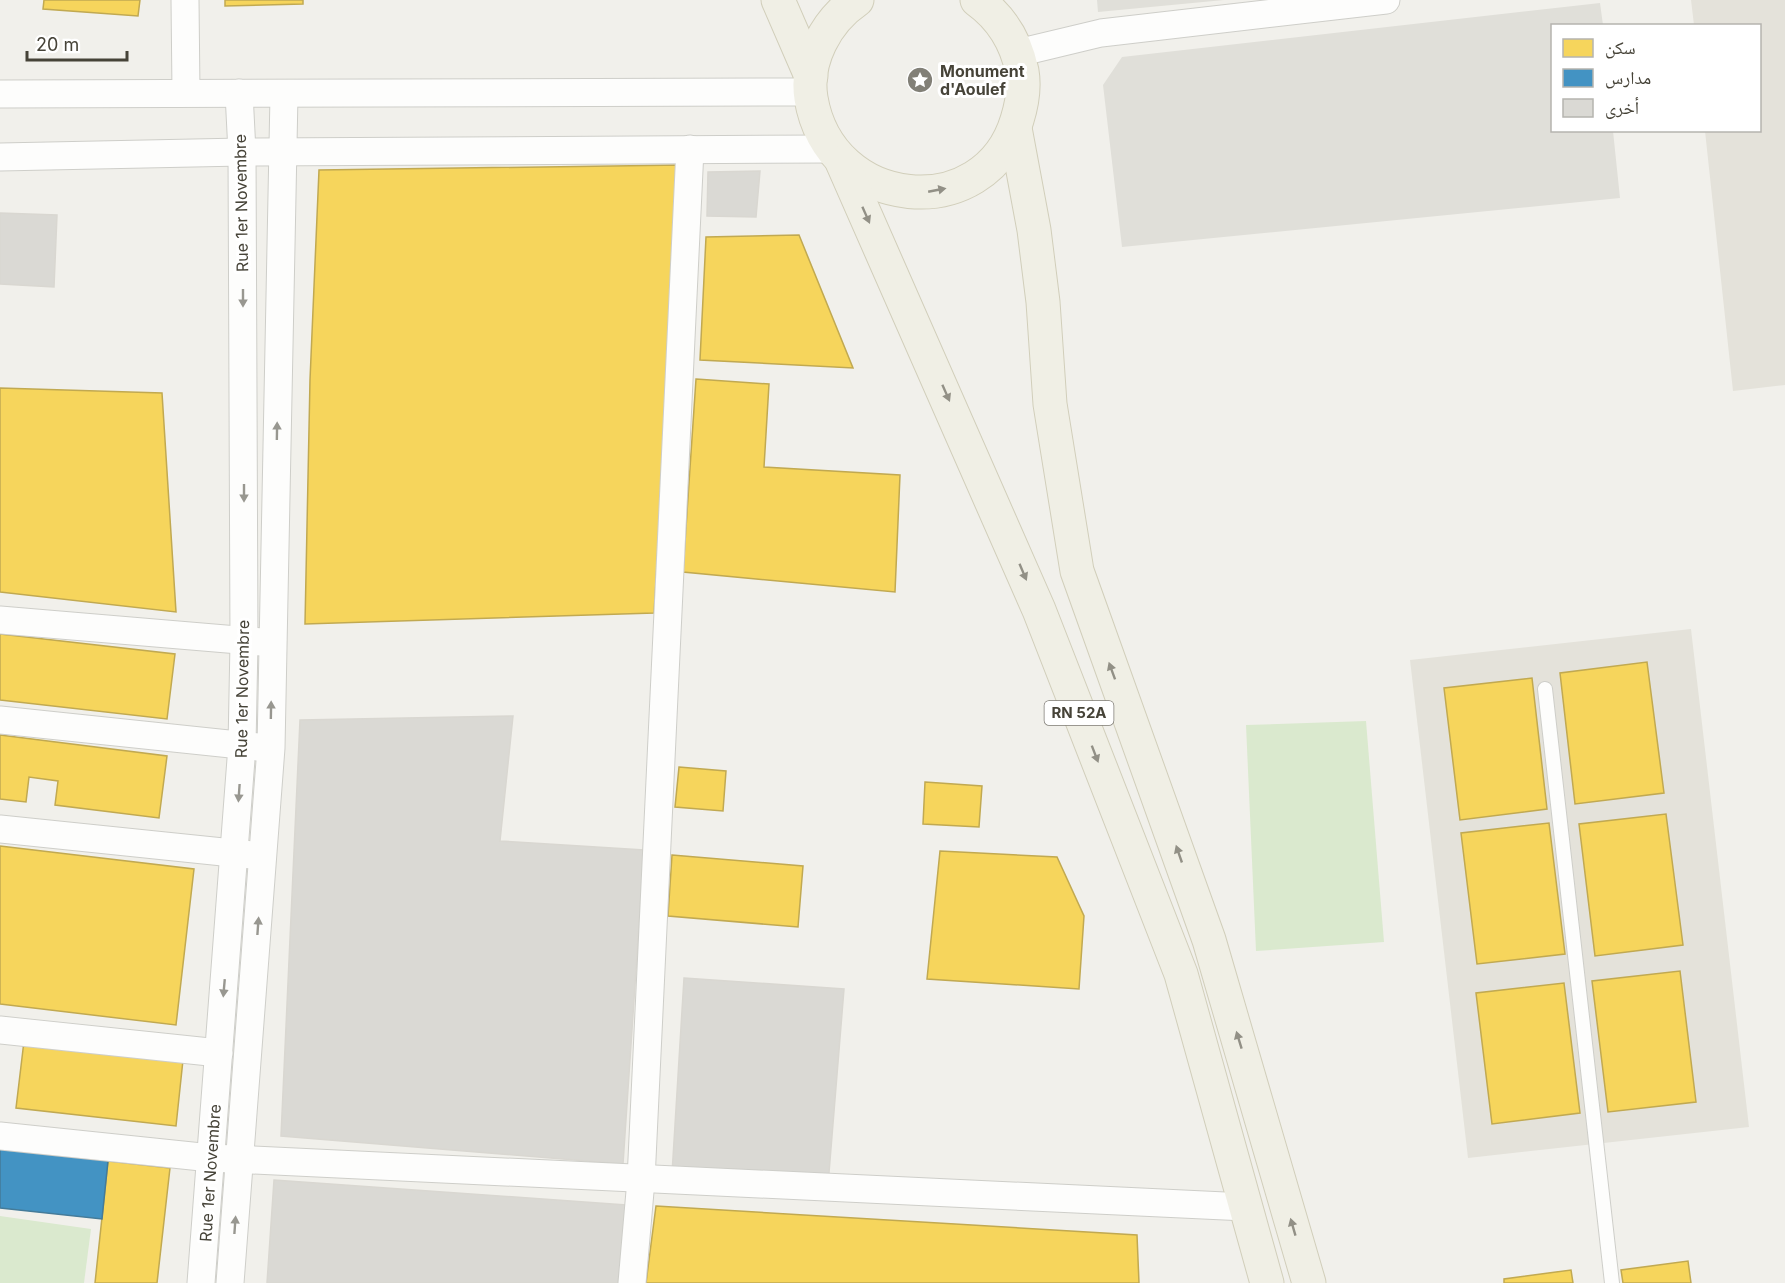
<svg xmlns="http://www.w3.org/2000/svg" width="1785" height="1283" viewBox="0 0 1785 1283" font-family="Inter,'Noto Naskh Arabic',sans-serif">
	<rect width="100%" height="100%" fill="#f1f0eb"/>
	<g fill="#e4e2da">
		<polygon points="1691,0 1785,0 1785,385 1733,391 1705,131 1760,130 1760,26 1694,25"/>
		<polygon points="1691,629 1749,1127 1468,1158 1410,660"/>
	</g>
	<g fill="#e0dfd9">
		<polygon points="1097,0 1224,0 1098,12"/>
		<polygon points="1600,3 1603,25 1552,26 1552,130 1613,131 1620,198 1122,247 1103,85 1122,57"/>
	</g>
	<g fill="#dae9ce">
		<polygon points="1366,721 1384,942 1256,951 1246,725"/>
		<polygon points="0,1216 91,1229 84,1283 0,1283"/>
	</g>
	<g fill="#f6d55c" stroke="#c1a951" stroke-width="1.5">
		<polygon points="44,0 140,0 138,16 43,9"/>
		<polygon points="225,0 303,0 303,4 225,6"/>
		<polygon points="682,165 654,613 305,624 310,380 319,170"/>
		<polygon points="799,235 853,368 700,360 706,237"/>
		<polygon points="696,379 769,384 764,467 900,475 895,592 683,572"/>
		<polygon points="0,388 162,393 176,612 0,592"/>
		<polygon points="0,634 175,654 167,719 0,700"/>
		<polygon points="1647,662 1664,793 1575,804 1560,673"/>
		<polygon points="1532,678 1547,809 1460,820 1444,688"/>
		<polygon points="0,735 167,756 159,818 55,805 58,781 29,777 26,802 0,799"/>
		<polygon points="679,767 726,771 723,811 675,807"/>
		<polygon points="925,782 982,786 979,827 923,824"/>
		<polygon points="1666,814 1683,945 1595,956 1579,824"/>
		<polygon points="1549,823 1565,954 1477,964 1461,833"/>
		<polygon points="0,846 194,869 176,1025 0,1004"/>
		<polygon points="940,851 1057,857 1084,916 1079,989 927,979"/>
		<polygon points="672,855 803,866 798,927 668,916"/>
		<polygon points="1680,971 1696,1102 1608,1112 1592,981"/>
		<polygon points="1564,983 1580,1113 1492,1124 1476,993"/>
		<polygon points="24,1041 183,1060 176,1126 16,1108"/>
		<polygon points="108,1161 170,1168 157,1283 95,1283"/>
		<polygon points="656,1206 1137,1235 1139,1283 646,1283"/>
		<polygon points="1688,1261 1691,1283 1623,1283 1621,1270"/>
		<polygon points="1571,1270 1573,1283 1504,1283 1504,1279"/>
	</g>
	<polygon fill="#4393c3" stroke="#447b99" stroke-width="1.5" points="0,1149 108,1161 102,1219 0,1208"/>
	<g fill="#dad9d4" stroke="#d9d7d1" stroke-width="1.5">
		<polygon points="760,171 756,217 707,216 708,172"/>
		<polygon points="0,213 57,215 54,287 0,284"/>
		<polygon points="513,716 500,841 644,850 623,1164 281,1136 300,720"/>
		<polygon points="684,978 844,989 828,1185 672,1174"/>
		<polygon points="274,1180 626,1205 618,1283 267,1283"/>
	</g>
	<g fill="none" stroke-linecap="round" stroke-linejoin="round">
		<g stroke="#cecec9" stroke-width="16">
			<polyline id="lane" points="1545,689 1612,1283"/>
		</g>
		<g stroke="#cecec9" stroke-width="29">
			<g id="street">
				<polyline points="185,0 186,92"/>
				<polyline points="1018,53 1101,33 1386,0"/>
				<polyline points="0,94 810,92"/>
				<polyline points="0,157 242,152 831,149"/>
				<polyline points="0,620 262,642"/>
				<polyline points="0,720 258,747"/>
				<polyline points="0,829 252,855"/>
				<polyline points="0,1030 219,1053"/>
				<polyline points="0,1136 211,1158 1246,1207"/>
				<polyline points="201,1283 242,746 244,642 242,152 239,93"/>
				<polyline points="230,1283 271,748 284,95"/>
				<polyline points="632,1283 641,1180 690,149"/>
			</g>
		</g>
		<g stroke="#d1ceba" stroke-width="35">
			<g id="primary">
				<polyline points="778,0 811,76"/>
				<path d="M857 0C826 21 805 61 811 98 830 212 985 226 1017 120 1022 104 1025 88 1022 71 1016 41 1002 18 977 0"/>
				<polyline points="1015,128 1034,230 1043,302 1050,404 1077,571 1209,940 1309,1283"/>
				<polyline points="842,162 1039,610 1181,974 1267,1283"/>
			</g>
		</g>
		<use href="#lane" stroke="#fdfdfc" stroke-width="14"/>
		<use href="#street" stroke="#fdfdfc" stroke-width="27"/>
		<use href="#primary" stroke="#f0efe5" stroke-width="33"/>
	</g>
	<defs><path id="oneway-solid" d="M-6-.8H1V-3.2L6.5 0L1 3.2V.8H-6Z" transform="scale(1.5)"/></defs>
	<g fill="#929086">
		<use href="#oneway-solid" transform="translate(937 190) rotate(-11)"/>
		<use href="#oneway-solid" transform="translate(866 215) rotate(66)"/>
		<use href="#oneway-solid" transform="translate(946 393) rotate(66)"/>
		<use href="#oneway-solid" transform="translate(1023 572) rotate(67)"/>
		<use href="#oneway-solid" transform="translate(1112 671) rotate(-110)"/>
		<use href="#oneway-solid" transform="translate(1095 754) rotate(69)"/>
		<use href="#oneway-solid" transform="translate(1179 854) rotate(-109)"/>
		<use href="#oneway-solid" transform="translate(1239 1040) rotate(-107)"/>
		<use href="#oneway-solid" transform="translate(1293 1227) rotate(-106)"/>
	</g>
	<g fill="#989790">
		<use href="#oneway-solid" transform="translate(243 298) rotate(90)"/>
		<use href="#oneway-solid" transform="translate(277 431) rotate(-89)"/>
		<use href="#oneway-solid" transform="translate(244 493) rotate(90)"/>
		<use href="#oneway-solid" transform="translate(271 710) rotate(-89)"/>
		<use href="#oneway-solid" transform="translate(239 793) rotate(94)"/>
		<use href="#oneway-solid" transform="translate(258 926) rotate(-86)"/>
		<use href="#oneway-solid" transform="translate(224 988) rotate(95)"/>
		<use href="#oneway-solid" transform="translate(235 1225) rotate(-86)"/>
	</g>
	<defs>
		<g id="sight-disc" transform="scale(1.35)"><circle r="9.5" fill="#828077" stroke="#fff"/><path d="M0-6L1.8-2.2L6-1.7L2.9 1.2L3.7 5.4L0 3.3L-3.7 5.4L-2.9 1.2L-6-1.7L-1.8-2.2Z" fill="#fff"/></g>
	</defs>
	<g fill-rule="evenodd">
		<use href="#sight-disc" x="920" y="80"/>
	</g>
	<g text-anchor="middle" stroke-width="6" stroke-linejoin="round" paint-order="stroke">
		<rect fill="#fff" stroke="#7e7b74" stroke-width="1.5" x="1044.5" y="701" width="69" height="24" rx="4.5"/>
		<g font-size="15" font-weight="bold" fill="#464338">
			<text x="1079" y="718">RN 52A</text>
		</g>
		<g font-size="16" font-weight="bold" fill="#464338" stroke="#fff" text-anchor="start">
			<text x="940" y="77">Monument<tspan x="940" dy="18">d'Aoulef</tspan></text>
		</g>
		<g font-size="16" fill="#464338" stroke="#fff">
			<text transform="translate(241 203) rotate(-91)" y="6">Rue 1er Novembre</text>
			<text transform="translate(242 689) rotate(-89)" y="6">Rue 1er Novembre</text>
			<text transform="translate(210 1173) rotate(-86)" y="6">Rue 1er Novembre</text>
		</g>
	</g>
	<rect x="1551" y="24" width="210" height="108" fill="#ffffff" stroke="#b5b4af" stroke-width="1.5"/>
	<rect x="1563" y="39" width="30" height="18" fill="#f6d55c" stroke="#b5b4af" stroke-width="1.5"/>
	<text x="1605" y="54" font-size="18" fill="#464338">سكن</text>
	<rect x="1563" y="69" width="30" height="18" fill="#4393c3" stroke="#b5b4af" stroke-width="1.5"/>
	<text x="1605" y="84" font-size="18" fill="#464338">مدارس</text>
	<rect x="1563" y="99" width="30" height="18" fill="#dad9d4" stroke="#b5b4af" stroke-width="1.5"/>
	<text x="1605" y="114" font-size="18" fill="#464338">أخرى</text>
	<path d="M27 51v9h100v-9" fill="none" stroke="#464338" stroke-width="3"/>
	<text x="36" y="51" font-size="18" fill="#464338" stroke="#ffffff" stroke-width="4.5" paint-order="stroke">20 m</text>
</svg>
